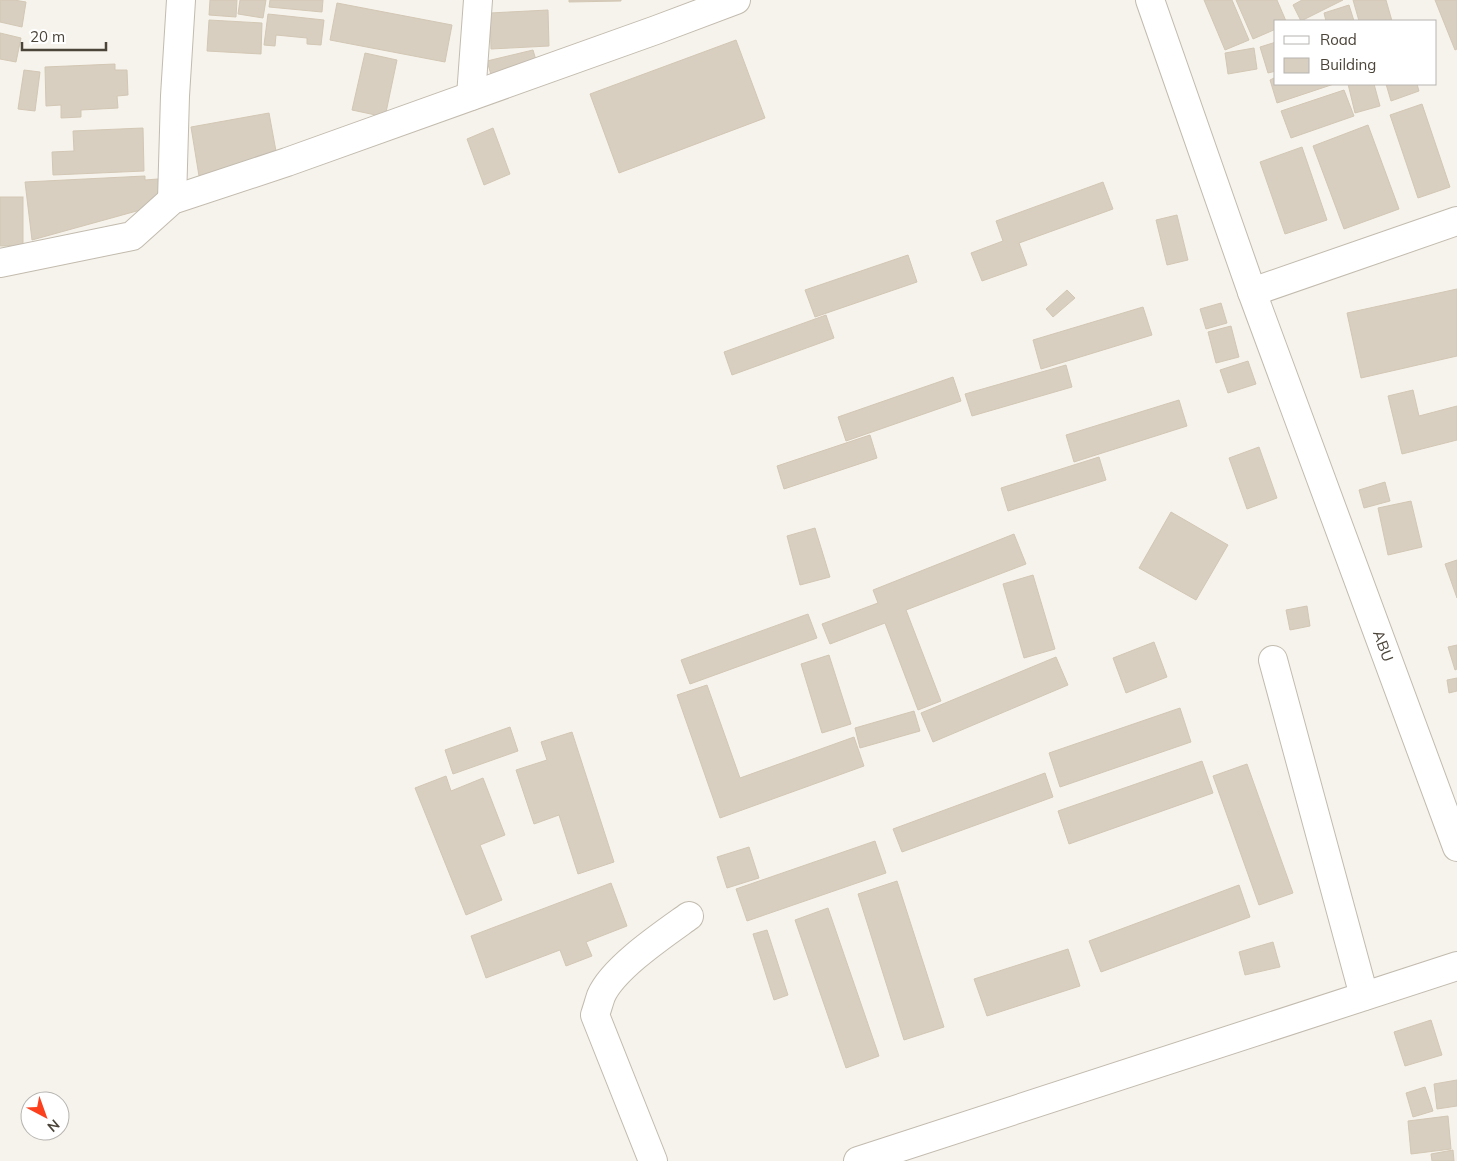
<svg xmlns="http://www.w3.org/2000/svg" width="1457" height="1161" viewBox="0 0 1457 1161" font-family="Mulish,sans-serif">
	<rect width="100%" height="100%" fill="#f6f3ec"/>
	<g fill="#d8cfc1" stroke="#d3c7b4">
		<polygon points="0,0 14,0 26,2 22,27 0,22"/>
		<polygon points="210,0 237,0 236,17 209,15"/>
		<polygon points="240,0 266,0 263,18 238,14"/>
		<polygon points="270,0 323,0 322,12 269,7"/>
		<polygon points="569,0 621,0 621,1 569,2"/>
		<polygon points="1204,0 1232,0 1249,40 1225,50"/>
		<polygon points="1236,0 1277,0 1286,21 1276,21 1276,29 1253,39"/>
		<polygon points="1302,0 1343,0 1301,21 1293,5"/>
		<polygon points="1353,0 1386,0 1392,21 1359,21"/>
		<polygon points="1435,0 1457,0 1457,49 1455,50"/>
		<polygon points="337,3 452,25 445,62 330,40"/>
		<polygon points="1349,5 1354,21 1326,21 1324,13"/>
		<polygon points="548,10 549,46 491,49 490,13"/>
		<polygon points="268,14 324,20 321,45 307,44 307,38 276,35 275,46 264,45"/>
		<polygon points="209,20 262,23 261,54 207,51"/>
		<polygon points="0,33 21,38 16,62 0,59"/>
		<polygon points="736,40 765,118 619,173 590,94"/>
		<polygon points="1276,42 1276,71 1268,73 1260,47"/>
		<polygon points="1254,48 1257,69 1228,74 1225,53"/>
		<polygon points="533,50 538,67 492,78 487,61"/>
		<polygon points="365,53 397,60 385,117 352,110"/>
		<polygon points="115,64 115,70 127,70 128,95 117,96 118,108 81,110 81,117 61,118 61,105 46,106 45,67"/>
		<polygon points="24,70 40,72 35,111 18,109"/>
		<polygon points="1276,77 1276,84 1334,84 1277,103 1270,80"/>
		<polygon points="1348,84 1374,84 1380,106 1355,113"/>
		<polygon points="1386,84 1417,84 1419,91 1391,101"/>
		<polygon points="1344,90 1354,116 1291,138 1281,111"/>
		<polygon points="1422,104 1450,187 1418,198 1390,115"/>
		<polygon points="269,113 278,162 199,176 191,127"/>
		<polygon points="1368,125 1399,209 1344,229 1313,146"/>
		<polygon points="143,128 144,171 53,175 52,152 74,151 73,131"/>
		<polygon points="493,128 510,174 484,185 467,139"/>
		<polygon points="1302,147 1327,220 1285,234 1260,162"/>
		<polygon points="145,176 145,180 158,179 162,204 32,240 25,182"/>
		<polygon points="1103,182 1113,209 1019,243 1027,265 982,281 971,253 1003,241 996,221"/>
		<rect x="0" y="197" width="23" height="49"/>
		<polygon points="1177,215 1188,260 1167,265 1156,220"/>
		<polygon points="908,255 917,282 815,317 805,290"/>
		<polygon points="1457,289 1457,356 1361,378 1347,313"/>
		<polygon points="1067,290 1075,298 1053,317 1046,309"/>
		<polygon points="1221,303 1227,323 1206,329 1200,309"/>
		<polygon points="1143,307 1152,335 1041,369 1033,340"/>
		<polygon points="826,315 834,338 732,375 724,352"/>
		<polygon points="1231,326 1239,357 1216,363 1208,332"/>
		<polygon points="1248,361 1256,384 1228,393 1220,370"/>
		<polygon points="1066,365 1072,387 972,416 965,394"/>
		<polygon points="953,377 961,401 846,441 838,417"/>
		<polygon points="1413,390 1419,416 1457,406 1457,440 1402,454 1388,396"/>
		<polygon points="1179,400 1187,426 1074,462 1066,435"/>
		<polygon points="870,435 877,458 784,489 777,466"/>
		<polygon points="1259,447 1277,498 1247,509 1229,458"/>
		<polygon points="1099,457 1106,480 1008,511 1001,488"/>
		<polygon points="1385,482 1390,501 1364,508 1359,490"/>
		<polygon points="1411,501 1422,547 1388,555 1378,508"/>
		<polygon points="1171,512 1228,545 1196,600 1139,568"/>
		<polygon points="815,528 830,577 800,585 787,536"/>
		<polygon points="1014,534 1026,564 906,610 941,701 918,710 885,623 830,644 822,624 878,603 873,590"/>
		<polygon points="1457,560 1457,598 1445,564"/>
		<polygon points="1033,575 1055,649 1024,658 1003,584"/>
		<polygon points="1307,606 1310,626 1290,630 1286,610"/>
		<polygon points="808,614 817,638 690,684 681,660"/>
		<polygon points="1154,642 1167,677 1126,693 1113,658"/>
		<polygon points="1457,645 1457,669 1455,670 1448,647"/>
		<polygon points="829,655 851,724 822,733 801,664"/>
		<polygon points="1056,657 1068,685 933,742 921,713"/>
		<polygon points="1457,678 1457,691 1449,693 1447,680"/>
		<polygon points="707,685 740,778 854,737 864,766 720,818 677,695"/>
		<polygon points="1180,708 1191,742 1060,787 1049,753"/>
		<polygon points="914,711 920,731 860,748 855,728"/>
		<polygon points="510,727 518,751 453,774 445,750"/>
		<polygon points="572,732 614,862 578,874 559,815 534,824 516,770 547,760 541,742"/>
		<polygon points="1202,761 1213,793 1069,844 1058,811"/>
		<polygon points="1247,764 1293,893 1259,905 1213,776"/>
		<polygon points="1045,773 1053,797 902,852 893,829"/>
		<polygon points="446,776 451,791 483,778 505,835 480,845 502,900 466,915 415,788"/>
		<polygon points="875,841 886,873 747,921 736,889"/>
		<polygon points="749,847 759,878 727,888 717,857"/>
		<polygon points="897,881 944,1027 904,1040 858,894"/>
		<polygon points="611,883 627,926 586,942 592,956 566,966 560,950 486,978 471,936"/>
		<polygon points="1239,885 1250,917 1101,972 1089,941"/>
		<polygon points="828,908 879,1056 846,1068 795,920"/>
		<polygon points="767,930 788,995 774,1000 753,934"/>
		<polygon points="1273,942 1280,967 1245,975 1239,952"/>
		<polygon points="1068,949 1080,986 987,1016 974,979"/>
		<polygon points="1431,1020 1442,1055 1405,1066 1394,1032"/>
		<polygon points="1457,1080 1457,1106 1437,1109 1434,1084"/>
		<polygon points="1425,1087 1433,1111 1413,1117 1406,1093"/>
		<polygon points="1448,1116 1451,1149 1411,1154 1408,1121"/>
		<polygon points="1453,1150 1454,1161 1432,1161 1431,1154"/>
	</g>
	<g fill="none" stroke-linecap="round" stroke-linejoin="round">
		<g stroke="#c2bbae" stroke-width="30">
			<g id="street">
				<polyline points="1150,0 1252,292 1457,847"/>
				<polyline points="471,96 478,0"/>
				<polyline points="172,200 175,96 181,0"/>
				<polyline points="0,263 132,236 172,200 287,162 656,30 736,0"/>
				<polyline points="1252,292 1457,221"/>
				<polyline points="1273,660 1364,996"/>
				<path d="M653 1161 595 1015C597 1009 599 1002 601 996 613 968 664 934 689 916"/>
				<polyline points="858,1161 1457,966"/>
			</g>
		</g>
		<use href="#street" stroke="#fff" stroke-width="28"/>
	</g>
	<g text-anchor="middle" stroke-width="4.5" stroke-linejoin="round" paint-order="stroke">
		<g font-size="15" fill="#4b4439" stroke="#fff">
			<text transform="translate(1383 646) rotate(70)" y="5">ABU</text>
		</g>
	</g>
	<rect x="1274" y="20" width="162" height="65" fill="#ffffff" stroke="#b7b4b0"/>
	<rect x="1284" y="36" width="25" height="8" fill="#ffffff" stroke="#b7b4b0"/>
	<text x="1320" y="45" font-size="15" fill="#4b4439">Road</text>
	<rect x="1284" y="58" width="25" height="15" fill="#d8cfc1" stroke="#b7b4b0"/>
	<text x="1320" y="70" font-size="15" fill="#4b4439">Building</text>
	<g transform="translate(45 1116) rotate(139)"><circle r="24" fill="#ffffff" stroke="#b7b4b0"/>
	<path d="M0-4L9 19L0 12L-9 19Z" fill="#fc3f1d"/>
	<text y="-8" font-size="14" font-weight="bold" text-anchor="middle" fill="#4b4439">N</text>
	</g>
	<path d="M22 42v8h84v-8" fill="none" stroke="#4b4439" stroke-width="2.5"/>
	<text x="30" y="42" font-size="15" fill="#4b4439" stroke="#ffffff" stroke-width="4" paint-order="stroke">20 m</text>
</svg>
